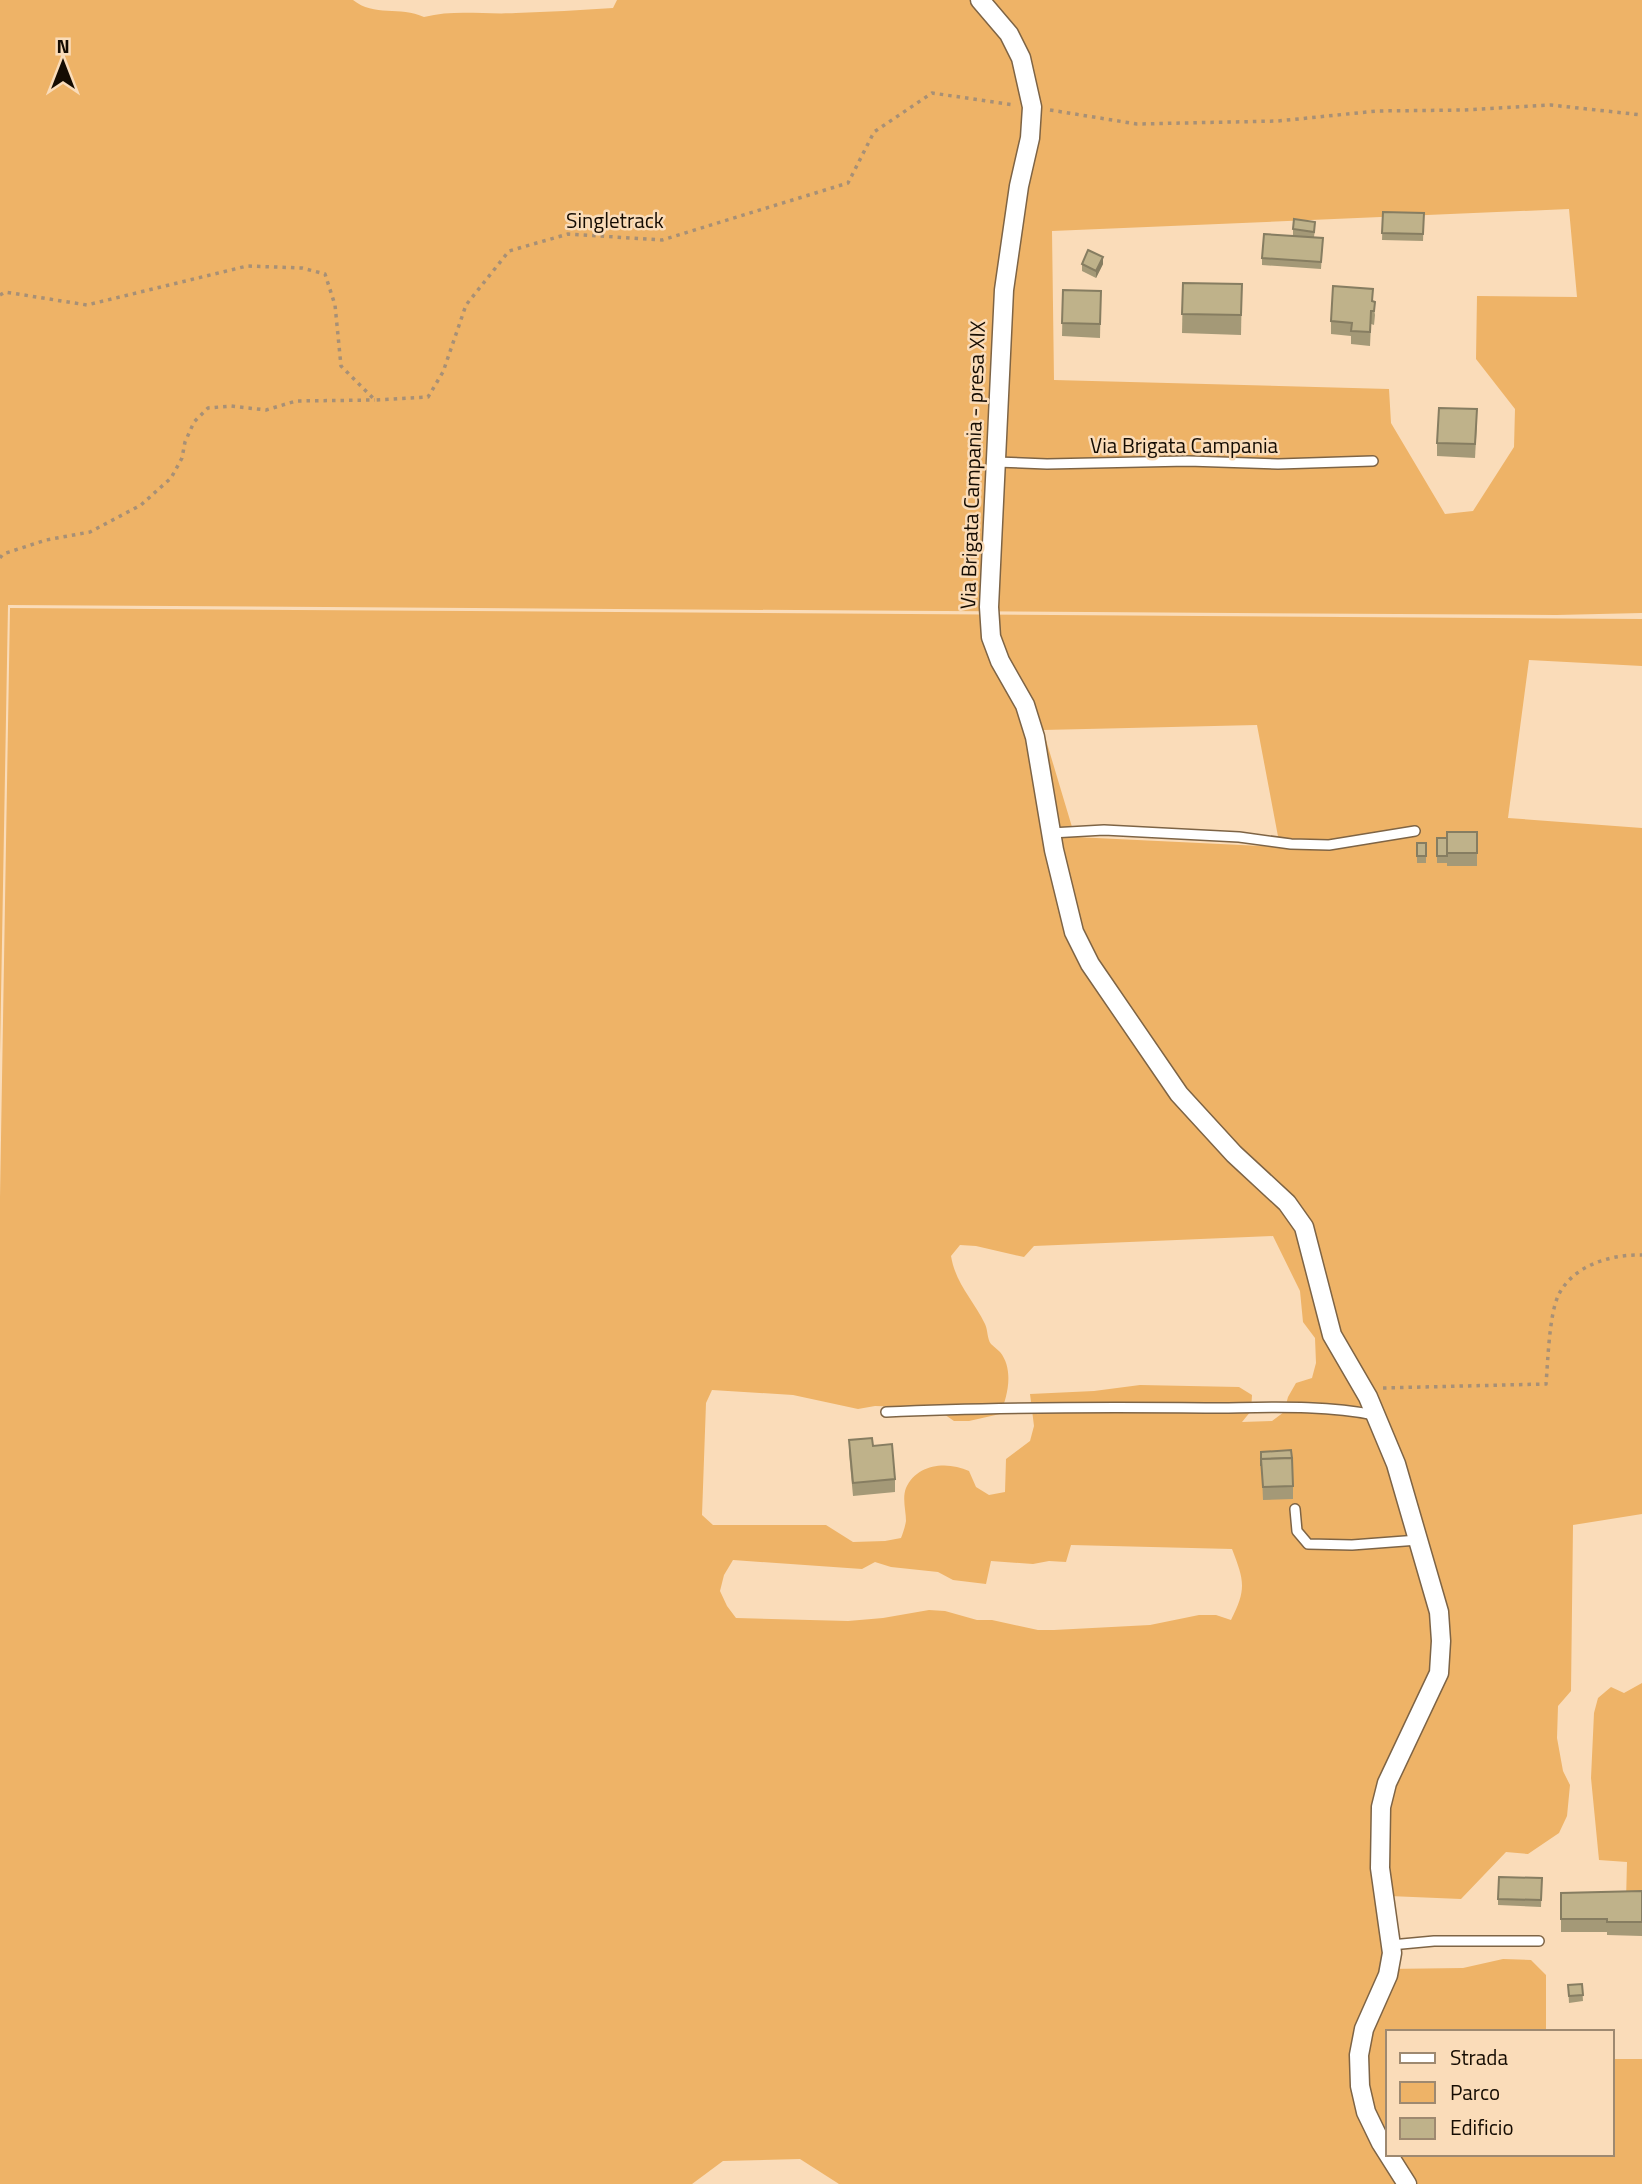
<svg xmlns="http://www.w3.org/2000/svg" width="1642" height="2184" viewBox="0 0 1642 2184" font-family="'Titillium Web',sans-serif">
	<rect width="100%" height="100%" fill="#fadcb9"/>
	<g fill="#eeb367" fill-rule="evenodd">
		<path d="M0 0H353C374 17 400 6 424 17 455 9 485 15 516 13 548 12 580 10 613 8L617 0H1642V613L1556 615 8 605 0 1055ZM1569 209 1577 297 1477 296 1476 359 1515 409 1514 447 1473 511 1445 514 1391 423 1389 389 1054 380 1052 231Z"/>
		<path d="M10 608 1642 619V666L1529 660 1508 818 1642 828V1514L1573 1525 1571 1691 1558 1706 1557 1738 1563 1771 1570 1785 1567 1816 1559 1833 1528 1854 1506 1852 1461 1899 1389 1896 1386 1969 1463 1968 1503 1959 1531 1960 1546 1975V2032H1388V2154H1612V2059H1642V2184H839L800 2159 723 2161 692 2184H0V1198ZM1257 725 1280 847 1075 837 1043 730ZM1273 1236 1300 1291 1303 1322 1315 1338 1316 1363 1312 1378 1296 1383 1288 1397 1284 1412 1272 1421 1242 1422 1251 1411 1252 1395 1239 1387 1140 1385 1094 1391 1030 1394 1034 1426 1030 1441 1006 1459 1005 1492 989 1495 976 1487 969 1471C948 1461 917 1463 906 1488 902 1498 906 1511 906 1521 905 1527 903 1533 901 1538L885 1541 853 1542 826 1525H713L702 1515 706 1403 712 1390 793 1395 858 1409 875 1406 908 1407 941 1412 954 1421H969L1000 1414C1008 1396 1014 1369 1000 1352 997 1349 994 1347 991 1344 987 1339 988 1330 985 1324 973 1299 956 1285 951 1256L960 1245 976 1246 1024 1257 1034 1246ZM1071 1545 1232 1549C1244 1580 1247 1589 1231 1620L1216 1615H1199L1150 1625 1054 1630H1038L992 1620H977L945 1611 929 1610 883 1618 848 1621 736 1618 727 1606 720 1591 724 1575 733 1560 862 1569 875 1562 891 1567 938 1572 953 1580 986 1584 991 1561 1033 1564 1049 1561 1066 1562Z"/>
		<polygon points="1642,1683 1642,1903 1626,1901 1627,1862 1599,1860 1591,1778 1594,1713 1598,1698 1611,1687 1624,1693"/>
	</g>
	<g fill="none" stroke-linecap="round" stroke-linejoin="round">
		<g stroke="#7e6445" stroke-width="12">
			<g id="service">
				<polyline points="996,462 1047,464 1188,461 1278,464 1373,461"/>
				<polyline points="1051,833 1104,830 1239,837 1291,844 1329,845 1415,831"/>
				<path d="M886 1412C992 1407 1098 1407 1205 1408 1259 1408 1321 1404 1374 1415"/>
				<polyline points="1295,1509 1297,1531 1308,1544 1352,1545 1418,1540"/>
				<polyline points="1391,1945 1434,1941 1539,1941"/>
			</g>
		</g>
		<g stroke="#7e6445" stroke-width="21">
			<polyline id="minor" points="980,0 1009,34 1021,58 1032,107 1030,138 1019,186 1004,290 989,607 991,637 1000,661 1025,705 1035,737 1054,850 1074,932 1090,964 1179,1094 1234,1154 1287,1203 1304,1227 1332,1335 1368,1397 1396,1464 1439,1612 1441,1641 1439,1673 1387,1783 1381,1807 1380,1868 1392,1953 1388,1975 1364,2029 1359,2055 1360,2086 1366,2112 1381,2143 1407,2184"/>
		</g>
		<g stroke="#a79076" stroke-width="3.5" stroke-dasharray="3.5 5" stroke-linecap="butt">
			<polyline points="1050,110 1137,124 1278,121 1377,111 1464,110 1551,105 1642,115"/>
			<polyline points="0,295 5,292 87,305 247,266 302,268 325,274 335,305 341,366 375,400 428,397 443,372 466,305 509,251 568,234 662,240 848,183 874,132 932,93 1014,105"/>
			<polyline points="0,558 3,554 46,540 90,532 141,505 171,478 182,458 185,442 194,422 208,408 231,406 266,410 296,401 375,400"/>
			<path d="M1383 1388 1546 1384C1548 1360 1549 1317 1558 1296 1572 1266 1610 1254 1642 1255"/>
		</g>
		<use href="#service" stroke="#fff" stroke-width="9"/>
		<use href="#minor" stroke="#fff" stroke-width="18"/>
	</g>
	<g fill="#a49977">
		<polygon points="1383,212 1424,213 1423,241 1382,240"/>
		<polygon points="1315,228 1314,237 1323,238 1321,269 1262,265 1262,258 1293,236 1293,229"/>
		<polygon points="1082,264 1103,264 1096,278 1082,271"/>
		<polygon points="1183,283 1242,284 1241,335 1182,333"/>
		<polygon points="1063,290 1101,291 1100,338 1062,336"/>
		<polygon points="1373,301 1375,315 1374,325 1371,324 1370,346 1351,344 1351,336 1331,334 1331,321"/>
		<polygon points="1477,423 1475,458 1437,456 1437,443"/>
		<polygon points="1477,832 1477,866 1447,866 1447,863 1437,863 1437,838 1447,838"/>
		<rect x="1417" y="843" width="9" height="20"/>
		<polygon points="849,1440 873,1446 895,1479 895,1492 853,1496 849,1453"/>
		<polygon points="1261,1452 1293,1486 1293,1499 1263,1500"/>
		<polygon points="1542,1878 1541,1907 1498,1905 1498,1899"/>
		<polygon points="1642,1891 1642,1936 1607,1935 1607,1932 1561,1932 1561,1893"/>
		<polygon points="1582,1984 1583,2001 1569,2003 1568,1985"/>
	</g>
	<polygon fill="#867d61" points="1103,257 1103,264 1096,278 1096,271"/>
	<g fill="#bfb28a" stroke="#867d61" stroke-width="2">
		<polygon points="1383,212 1424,213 1423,234 1382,233"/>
		<polygon points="1294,219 1315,222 1314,232 1293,229"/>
		<polygon points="1264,234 1323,238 1321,262 1262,258"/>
		<polygon points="1088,250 1103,257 1096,271 1082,264"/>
		<polygon points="1183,283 1242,284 1241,315 1182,314"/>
		<polygon points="1333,286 1373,289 1372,301 1375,302 1374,311 1371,311 1370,332 1351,331 1352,323 1331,321"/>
		<polygon points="1063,290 1101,291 1100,324 1062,323"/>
		<polygon points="1439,408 1477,409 1475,444 1437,443"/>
		<rect x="1447" y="832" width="30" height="21"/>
		<rect x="1437" y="838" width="10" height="18"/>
		<rect x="1417" y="843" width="9" height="13"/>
		<polygon points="872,1438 873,1446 892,1444 895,1479 853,1483 849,1440"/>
		<polygon points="1291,1450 1292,1458 1261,1459 1261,1466 1261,1452"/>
		<polygon points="1292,1458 1293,1486 1263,1487 1261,1459"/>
		<polygon points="1499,1877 1542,1878 1541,1900 1498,1899"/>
		<polygon points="1642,1891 1642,1922 1607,1922 1607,1919 1561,1919 1561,1893"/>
		<polygon points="1582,1984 1583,1995 1569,1996 1568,1985"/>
	</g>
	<g text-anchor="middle" stroke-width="5" stroke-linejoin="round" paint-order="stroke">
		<g font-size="21" fill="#150c02" stroke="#fadcb9">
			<text x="615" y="228">Singletrack</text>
			<text x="1184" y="453">Via Brigata Campania</text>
			<text transform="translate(973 465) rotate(-88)" y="7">Via Brigata Campania - presa XIX</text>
		</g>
	</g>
	<rect x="1386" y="2030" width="228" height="126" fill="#fadcb9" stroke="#9e8970" stroke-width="2"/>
	<rect x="1400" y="2053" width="35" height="10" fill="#ffffff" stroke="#9e8970" stroke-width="2"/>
	<text x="1450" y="2065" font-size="21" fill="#150c02">Strada</text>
	<rect x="1400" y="2082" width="35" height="21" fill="#eeb367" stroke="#9e8970" stroke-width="2"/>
	<text x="1450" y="2100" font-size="21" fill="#150c02">Parco</text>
	<rect x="1400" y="2118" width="35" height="21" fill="#bfb28a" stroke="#9e8970" stroke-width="2"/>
	<text x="1450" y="2135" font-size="21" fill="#150c02">Edificio</text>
	<g transform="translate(63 63)" stroke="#fadcb9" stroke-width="5" paint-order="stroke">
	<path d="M0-5L12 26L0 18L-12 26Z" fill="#150c02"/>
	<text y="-10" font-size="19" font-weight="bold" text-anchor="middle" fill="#150c02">N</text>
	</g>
</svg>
